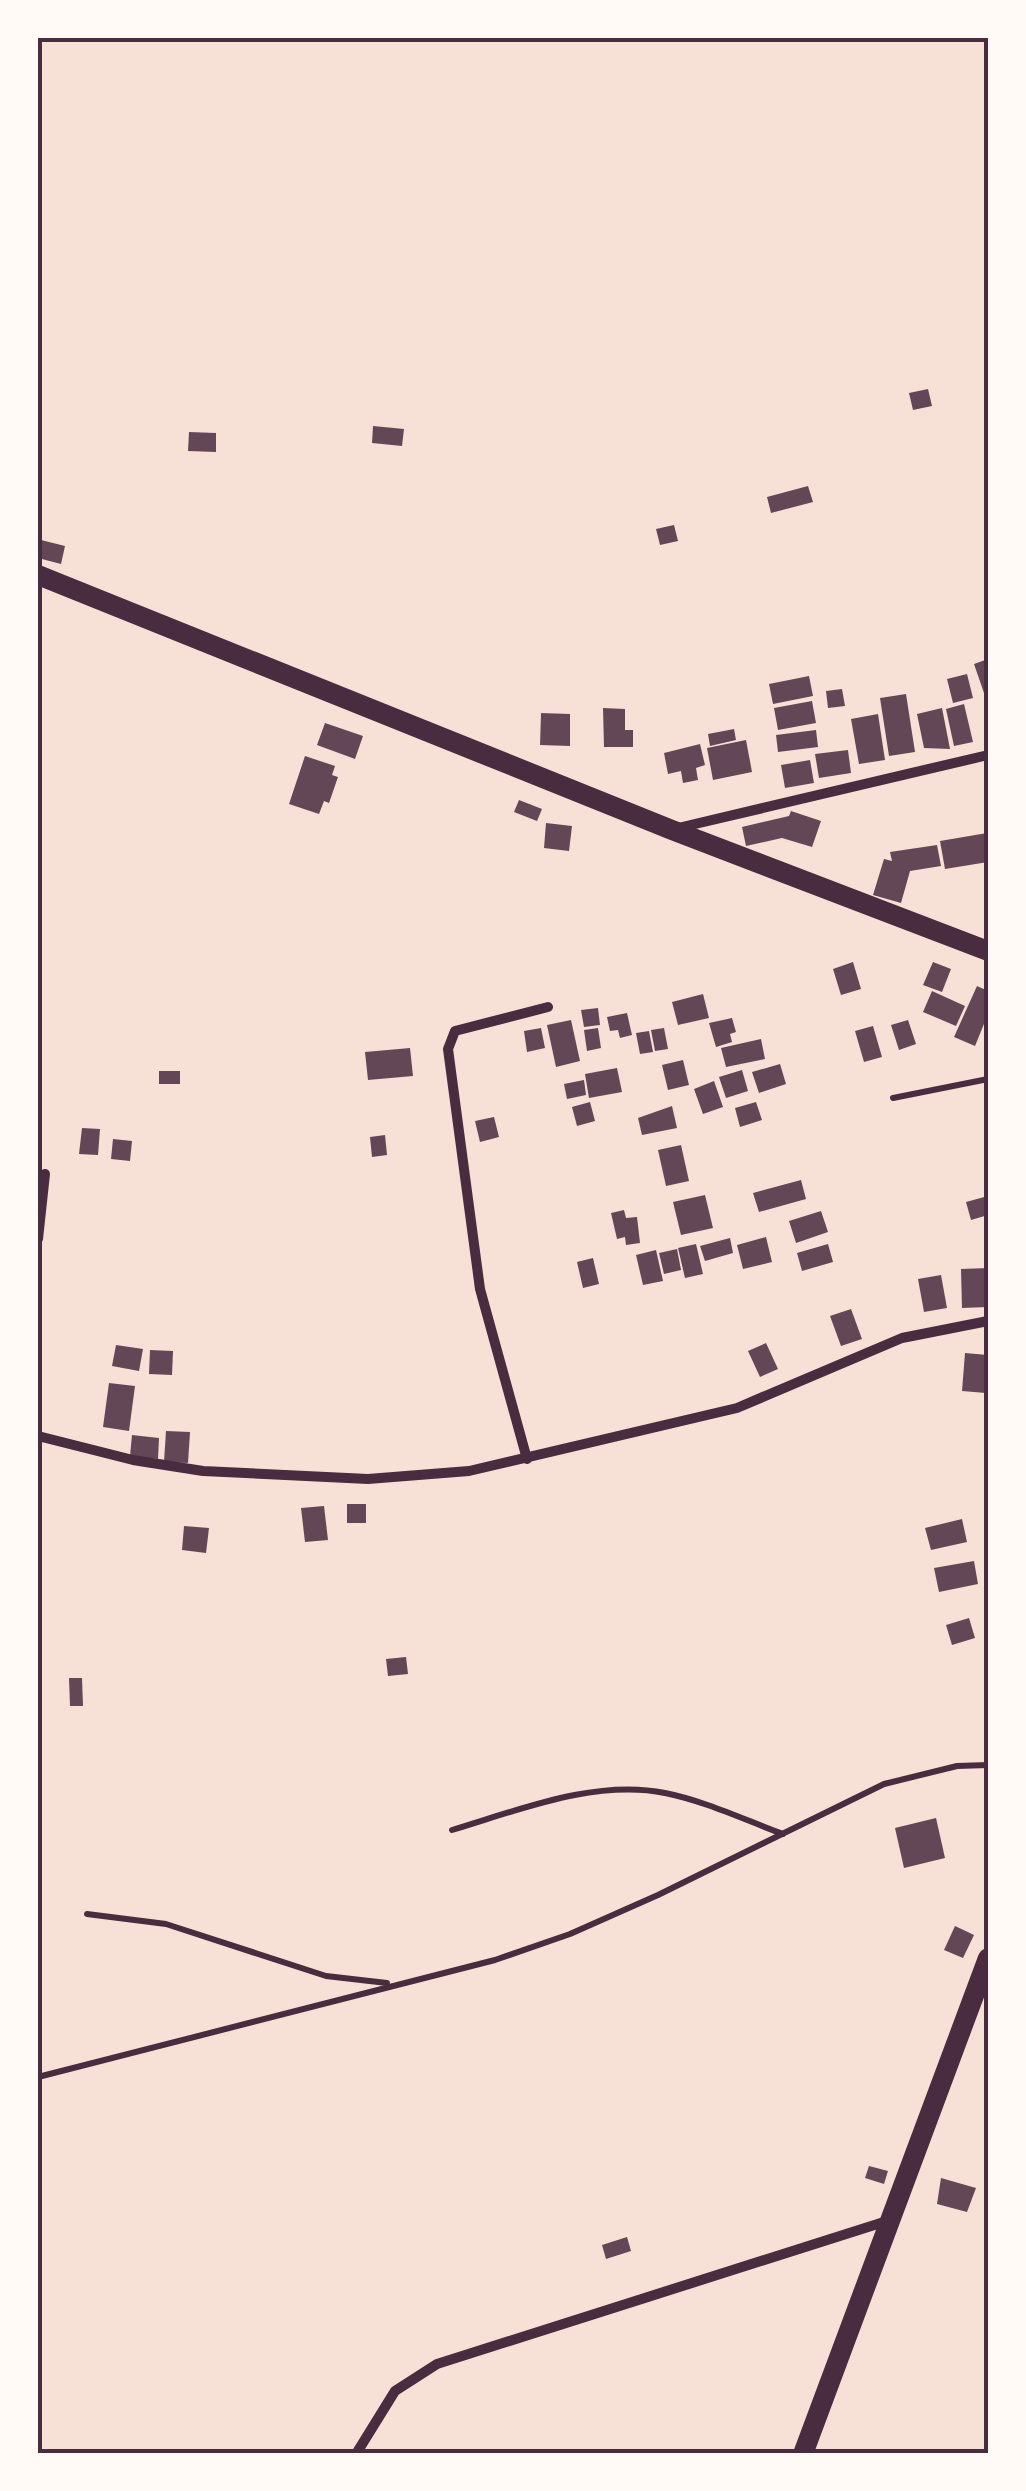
<svg xmlns="http://www.w3.org/2000/svg" width="1026" height="2491" viewBox="0 0 1026 2491" font-family="'IBM Plex Sans',sans-serif">
	<rect width="100%" height="100%" fill="#f7e1d7"/>
	<g fill="#644757">
		<polygon points="928,389 932,406 913,410 909,393"/>
		<polygon points="373,426 404,429 402,446 372,443"/>
		<polygon points="189,432 216,433 216,452 188,451"/>
		<polygon points="808,486 813,502 771,513 767,497"/>
		<polygon points="674,525 678,541 660,545 656,529"/>
		<polygon points="41,540 65,546 61,564 38,558"/>
		<polygon points="988,659 988,694 985,696 974,664"/>
		<polygon points="967,674 973,698 953,703 947,679"/>
		<polygon points="809,676 813,696 773,704 769,684"/>
		<polygon points="842,689 845,706 828,708 826,691"/>
		<polygon points="906,694 915,752 889,756 880,698"/>
		<polygon points="812,701 816,723 778,730 774,708"/>
		<polygon points="964,704 973,742 954,746 946,709"/>
		<polygon points="603,708 625,709 625,730 633,730 633,747 604,747"/>
		<polygon points="942,708 950,749 924,748 917,714"/>
		<polygon points="541,713 570,714 570,746 540,745"/>
		<polygon points="878,714 885,760 859,764 851,719"/>
		<polygon points="325,723 363,736 355,759 317,745"/>
		<polygon points="734,729 736,740 710,746 708,734"/>
		<polygon points="816,730 818,747 778,752 776,735"/>
		<polygon points="746,740 752,772 713,780 707,748"/>
		<polygon points="700,744 705,765 696,768 698,780 683,783 681,771 668,774 664,753"/>
		<polygon points="848,750 851,773 819,778 815,754"/>
		<polygon points="305,756 335,766 332,775 338,777 329,803 324,801 319,814 289,804"/>
		<polygon points="810,760 814,783 785,788 781,765"/>
		<polygon points="519,800 542,809 537,821 514,812"/>
		<polygon points="791,811 821,821 812,847 782,838 746,846 742,827 789,816"/>
		<polygon points="546,823 572,826 569,851 544,848"/>
		<polygon points="987,833 988,862 945,869 940,841"/>
		<polygon points="937,845 941,866 910,871 901,903 873,895 884,859 892,861 890,852"/>
		<polygon points="853,962 861,989 841,995 833,969"/>
		<polygon points="933,962 951,969 942,992 923,985"/>
		<polygon points="977,986 988,991 988,1014 975,1046 954,1037"/>
		<polygon points="932,991 965,1006 956,1026 923,1012"/>
		<polygon points="703,994 709,1018 678,1025 672,1002"/>
		<polygon points="598,1008 600,1025 584,1027 581,1010"/>
		<polygon points="627,1013 632,1035 620,1038 618,1030 610,1031 607,1017"/>
		<polygon points="732,1018 736,1032 730,1034 732,1042 716,1047 709,1023"/>
		<polygon points="571,1020 580,1061 556,1067 547,1025"/>
		<polygon points="908,1020 916,1044 899,1050 891,1025"/>
		<polygon points="873,1026 882,1057 864,1062 855,1031"/>
		<polygon points="541,1028 545,1048 527,1052 524,1031"/>
		<polygon points="598,1028 601,1048 587,1051 584,1030"/>
		<polygon points="664,1028 668,1049 655,1051 651,1030"/>
		<polygon points="649,1031 653,1052 640,1054 636,1033"/>
		<polygon points="761,1039 765,1059 726,1067 721,1048"/>
		<polygon points="410,1048 413,1076 368,1080 365,1052"/>
		<polygon points="683,1060 689,1085 668,1090 662,1065"/>
		<polygon points="780,1064 786,1084 759,1093 752,1072"/>
		<polygon points="617,1068 622,1092 589,1098 585,1074"/>
		<polygon points="742,1070 748,1091 726,1098 719,1077"/>
		<rect x="159" y="1071" width="21" height="13"/>
		<polygon points="584,1080 586,1095 567,1099 564,1084"/>
		<polygon points="714,1081 723,1107 703,1114 694,1089"/>
		<polygon points="590,1102 595,1121 577,1126 572,1107"/>
		<polygon points="756,1102 762,1120 740,1127 735,1108"/>
		<polygon points="672,1106 677,1128 642,1135 638,1118"/>
		<polygon points="494,1117 499,1137 480,1142 475,1121"/>
		<polygon points="82,1128 100,1129 98,1155 79,1154"/>
		<polygon points="385,1135 387,1155 372,1157 370,1137"/>
		<polygon points="113,1139 132,1141 130,1161 111,1159"/>
		<polygon points="681,1145 689,1181 666,1186 658,1150"/>
		<polygon points="801,1180 806,1199 759,1212 753,1193"/>
		<polygon points="705,1195 713,1228 681,1235 673,1202"/>
		<polygon points="988,1196 988,1215 971,1220 966,1202"/>
		<polygon points="624,1210 626,1218 637,1217 640,1243 626,1245 625,1237 617,1239 611,1213"/>
		<polygon points="821,1211 828,1232 796,1243 789,1221"/>
		<polygon points="766,1237 772,1262 743,1269 737,1245"/>
		<polygon points="730,1238 733,1253 705,1261 700,1246"/>
		<polygon points="696,1244 703,1274 685,1278 678,1248"/>
		<polygon points="828,1244 833,1262 802,1271 797,1253"/>
		<polygon points="677,1249 681,1270 664,1274 659,1253"/>
		<polygon points="656,1250 663,1281 643,1285 636,1255"/>
		<polygon points="593,1258 599,1284 583,1288 577,1262"/>
		<polygon points="988,1268 988,1307 962,1308 961,1269"/>
		<polygon points="941,1275 947,1308 924,1312 918,1279"/>
		<polygon points="851,1309 862,1339 841,1346 830,1316"/>
		<polygon points="766,1343 778,1369 760,1377 748,1351"/>
		<polygon points="116,1345 143,1349 139,1371 112,1366"/>
		<polygon points="150,1350 173,1351 172,1375 149,1374"/>
		<polygon points="965,1353 988,1355 986,1393 962,1391"/>
		<polygon points="109,1383 135,1386 129,1431 103,1427"/>
		<polygon points="166,1431 190,1432 188,1463 164,1462"/>
		<polygon points="132,1435 159,1438 158,1459 130,1456"/>
		<rect x="347" y="1504" width="19" height="19"/>
		<polygon points="324,1506 328,1540 305,1542 301,1508"/>
		<polygon points="962,1519 967,1542 931,1550 925,1528"/>
		<polygon points="184,1526 209,1528 206,1553 182,1550"/>
		<polygon points="974,1561 978,1584 939,1592 934,1568"/>
		<polygon points="969,1618 975,1638 952,1645 946,1625"/>
		<polygon points="406,1657 408,1674 388,1676 386,1659"/>
		<polygon points="69,1678 82,1678 83,1706 70,1706"/>
		<polygon points="936,1818 945,1858 904,1868 895,1828"/>
		<polygon points="955,1926 974,1935 963,1958 944,1950"/>
		<polygon points="869,2166 888,2171 884,2184 865,2178"/>
		<polygon points="941,2178 976,2188 967,2212 937,2204"/>
		<polygon points="627,2237 631,2251 606,2259 602,2245"/>
	</g>
	<g fill="none" stroke-linecap="round" stroke-linejoin="round">
		<g stroke="#4a2c40" stroke-width="6">
			<polyline points="893,1098 988,1079"/>
			<path d="M452 1830C519 1810 595 1779 665 1793 705 1801 745 1820 783 1834"/>
			<polyline points="87,1914 166,1924 326,1976 387,1983"/>
			<polyline points="38,2077 495,1960 570,1934 658,1895 884,1784 957,1766 988,1765"/>
		</g>
		<g stroke="#4a2c40" stroke-width="10">
			<polyline points="678,828 988,755"/>
			<polyline points="38,1239 45,1174"/>
			<polyline points="38,1436 133,1460 203,1471 368,1479 469,1471 737,1408 902,1338 988,1321"/>
			<polyline points="527,1459 480,1289 448,1049 455,1031 548,1007"/>
			<polyline points="356,2454 395,2391 437,2364 887,2221"/>
		</g>
		<g stroke="#4a2c40" stroke-width="20">
			<polyline points="38,575 672,830 988,951"/>
			<polyline points="803,2454 988,1958"/>
		</g>
	</g>
	<rect width="1026" height="2491" fill="none" stroke="#fffaf5" stroke-width="80"/>
	<rect x="40" y="40" width="946" height="2411" fill="none" stroke="#4a2c40" stroke-width="4"/>
</svg>
